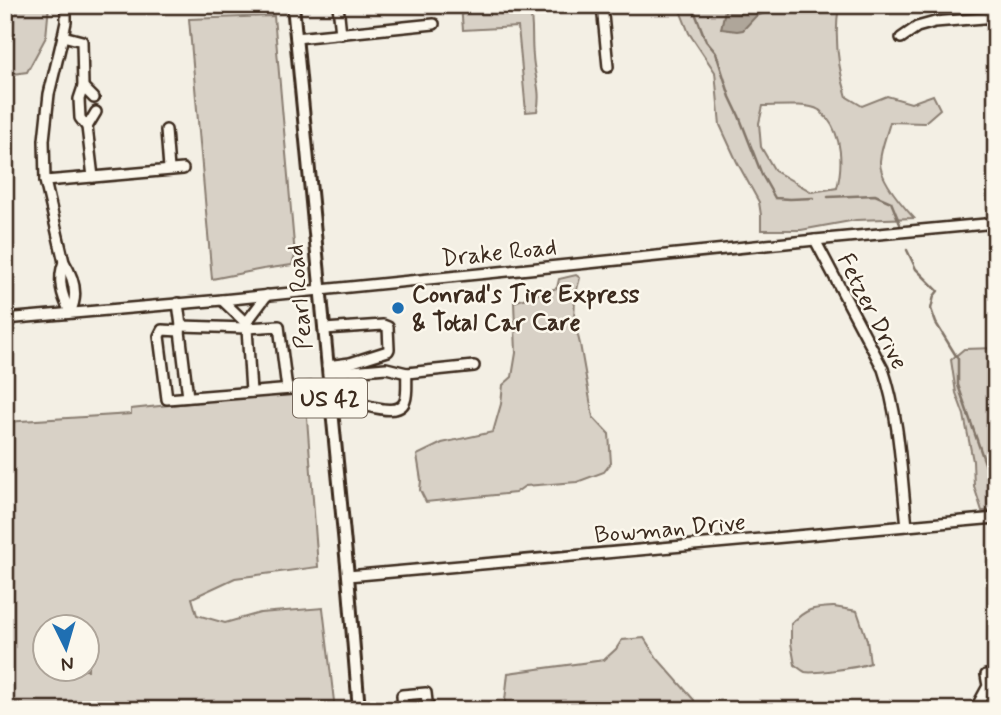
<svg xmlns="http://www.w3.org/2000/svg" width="1001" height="715" viewBox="0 0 1001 715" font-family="Mynerve,sans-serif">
	<rect width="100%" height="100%" fill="#f3efe4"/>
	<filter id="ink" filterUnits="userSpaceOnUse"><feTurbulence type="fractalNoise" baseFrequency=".0143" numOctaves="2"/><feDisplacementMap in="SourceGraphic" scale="14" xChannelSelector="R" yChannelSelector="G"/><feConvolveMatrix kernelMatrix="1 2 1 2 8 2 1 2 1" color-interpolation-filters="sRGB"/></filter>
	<g filter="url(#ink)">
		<g fill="#d8d1c6" stroke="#8a7e72" stroke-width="2" fill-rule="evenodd">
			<polygon points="5,5 49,5 46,37 27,72 5,75"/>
			<path d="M461 5H529C534 23 531 38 533 56 534 76 542 91 537 111L526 112 518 27 463 30Z"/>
			<path d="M695 5H839C834 36 838 68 847 97L862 106 887 96 911 103 933 95 940 109 924 123 890 122C887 134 881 148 880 161 879 179 902 205 914 218L856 220 801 230H761V215L759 202 737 162 720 125 715 72 689 33 681 13ZM763 106C777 106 808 103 819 110 821 111 825 117 827 118 842 137 843 164 837 188L812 192 775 171 761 147 759 123Z"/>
			<polygon points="274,16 295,256 292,265 263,269 212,279 189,19"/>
			<polygon points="576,275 580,278 575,297 574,320 580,344 593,417 609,434 611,463 604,472 577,482 525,486 515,493 426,502 420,490 421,480 417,455 442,443 493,432 501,404 503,385 512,377 516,353 514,302 557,288 559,279"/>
			<polygon points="996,348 996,511 982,511 974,486 973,461 964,415 956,393 951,360 964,349"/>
			<path d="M305 391 318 567 235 578 192 598 197 615 225 623 260 613 323 608 335 710H5V422L131 414V409ZM46 628H88V670H46Z"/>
			<path d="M834 607 857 611 867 640 870 663C862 667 813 674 805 672 801 670 798 667 795 665L791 643V624C807 608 812 608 834 607Z"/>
			<polygon points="644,638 657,658 694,700 696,710 504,710 508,673 604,660 616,649 622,640"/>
		</g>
		<polygon fill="#afa69a" stroke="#817468" stroke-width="2" points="726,5 773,5 773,10 756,16 743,30 737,31 721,29"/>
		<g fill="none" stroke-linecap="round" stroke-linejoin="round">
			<g stroke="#817468" stroke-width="2.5">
				<polyline points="692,5 706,41 716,53 730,97 739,116 762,175 775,198 790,199 813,198"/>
				<polyline points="828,197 875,195 891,202 900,224"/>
				<polyline points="907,250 916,269 938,291 934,296 931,309 936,323 958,359 958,385 987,469 996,489"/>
			</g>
			<g stroke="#3b2a1e" stroke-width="14">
				<g id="minor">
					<path d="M66 5V22L63 36 49 94 44 140 45 181 64 262C74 278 79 295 70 312"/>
					<polyline points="338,5 341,34"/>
					<polyline points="602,5 608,67"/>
					<polyline points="296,38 434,24"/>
					<polyline points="901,38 917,27 935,22 996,17"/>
					<polyline points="83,87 94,98"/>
					<polyline points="87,127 96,112"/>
					<polyline points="166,130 169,169"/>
					<polyline points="93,177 183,169"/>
					<polyline points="45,181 93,177 87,127 80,118 79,99 83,87 82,41 63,36"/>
					<path d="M815 240 883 369C900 419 901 473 907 526"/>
					<path d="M64 262C57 280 62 296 70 312"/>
					<polyline points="222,300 246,323"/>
					<polyline points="178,303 181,326 180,331 162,330 159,336 167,399 329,386"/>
					<polyline points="5,319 222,300 815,240 996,223"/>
					<polyline points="181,326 247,328 246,323 267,295"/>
					<polyline points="324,329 383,325 388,327 389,349 388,351 350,363 327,366"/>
					<polyline points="180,331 188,397"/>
					<polyline points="328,373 386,368 407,373 474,366"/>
					<polyline points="251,392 247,328 279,326 287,389"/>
					<path d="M331 407C340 406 350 404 359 404 371 406 399 417 405 401 408 393 406 381 407 373"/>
					<polyline points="348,576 996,518"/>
					<polyline points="403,710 402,695 426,693 428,710"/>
					<polyline points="975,710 988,686 986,675"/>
				</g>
			</g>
			<g stroke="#3b2a1e" stroke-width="16">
				<polyline id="major" points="293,5 348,576 359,710"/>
			</g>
			<use href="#minor" stroke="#fbf7ec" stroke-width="9"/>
			<use href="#major" stroke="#fbf7ec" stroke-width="10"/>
		</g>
	</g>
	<circle fill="#1f6fb2" stroke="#fbf7ec" stroke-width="2.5" cx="398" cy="308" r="7"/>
	<g text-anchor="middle" stroke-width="5" stroke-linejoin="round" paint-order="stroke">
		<rect fill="#fbf7ec" stroke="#75685c" stroke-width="2" x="293" y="378.5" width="74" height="39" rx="5"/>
		<g font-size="23" font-weight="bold" fill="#3b2a1e">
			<text x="330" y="406">US 42</text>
		</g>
		<g font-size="24" fill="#3b2a1e" stroke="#fbf7ec">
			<text transform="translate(499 252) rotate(-6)" y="8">Drake Road</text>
			<text transform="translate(299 297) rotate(-95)" y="8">Pearl Road</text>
			<text transform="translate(873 311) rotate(63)" y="8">Fetzer Drive</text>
			<text transform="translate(670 528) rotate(-5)" y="8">Bowman Drive</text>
		</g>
		<g font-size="24" font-weight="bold" fill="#3b2a1e" stroke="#fbf7ec" text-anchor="start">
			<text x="412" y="302">Conrad's Tire Express<tspan x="412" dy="28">&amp; Total Car Care</tspan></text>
		</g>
	</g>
	<rect width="1001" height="715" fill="none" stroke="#fbf7ec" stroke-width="28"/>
	<rect x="14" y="14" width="973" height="687" fill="none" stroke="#3b2a1e" stroke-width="2.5" filter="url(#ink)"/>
	<g transform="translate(66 648) rotate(175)"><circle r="33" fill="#fbf7ec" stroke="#aea59a" stroke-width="2"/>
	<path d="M0-5L12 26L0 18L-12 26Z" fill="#1f6fb2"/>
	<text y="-10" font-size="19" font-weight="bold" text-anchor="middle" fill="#3b2a1e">N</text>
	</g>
</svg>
